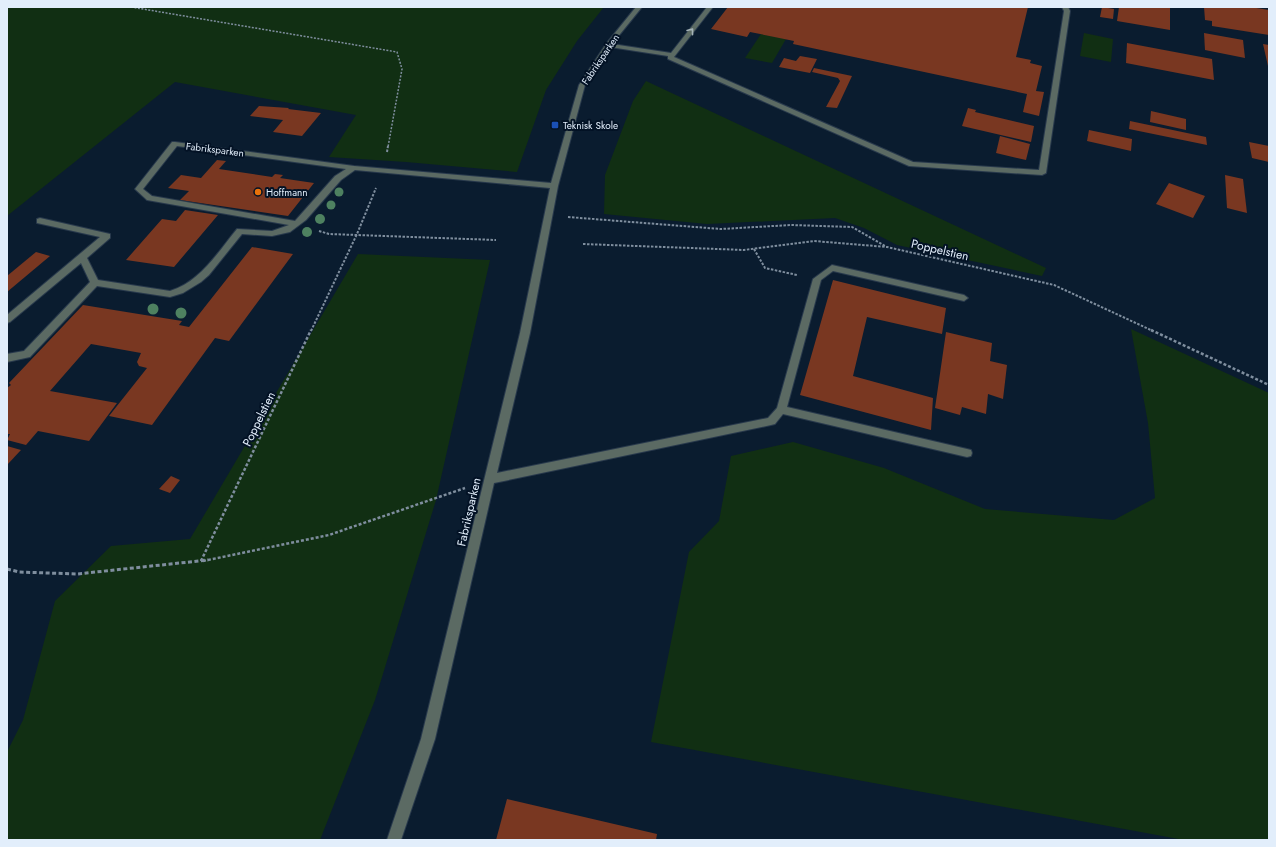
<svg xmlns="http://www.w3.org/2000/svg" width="1276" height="847" viewBox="0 0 1276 847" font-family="Jost,sans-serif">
	<rect width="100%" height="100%" fill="#0a1c2f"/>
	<g fill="#112f13">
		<polygon points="7,7 604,7 577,41 546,90 517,172 406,162 329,157 356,115 175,82 7,216"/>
		<polygon points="1084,33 1113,39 1111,62 1080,56"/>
		<polygon points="761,34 786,39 772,63 745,58"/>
		<polygon points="646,81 1046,268 1042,276 897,245 864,228 835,218 707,224 604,214 605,175 633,101"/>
		<polygon points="358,254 490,260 436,500 375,700 320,840 7,840 7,752 23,720 55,601 111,546 190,539"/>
		<polygon points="1131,329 1269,393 1269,840 1184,840 651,742 689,552 719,521 731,456 793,442 884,468 985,509 1114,520 1155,498 1148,423"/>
	</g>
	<g fill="#793721">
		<polygon points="728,7 1028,7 1016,57 1031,60 1030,63 1042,66 1036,91 1044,92 1039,116 1023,112 1027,94 793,44 794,41 750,32 747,37 711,29"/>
		<polygon points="1102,7 1114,9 1113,19 1100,17"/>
		<polygon points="1119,7 1170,7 1170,30 1117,21"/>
		<polygon points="1204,7 1250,7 1269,10 1269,35 1212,26 1212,21 1205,20"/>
		<polygon points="1204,33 1243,40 1245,58 1205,50"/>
		<polygon points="1127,43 1212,59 1214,80 1126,63"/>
		<polygon points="1263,44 1269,45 1269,66 1268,66"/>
		<polygon points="800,56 817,59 810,73 779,67 784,58 796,61"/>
		<polygon points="814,68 852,76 837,108 826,107 840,81 838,78 812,72"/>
		<polygon points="259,106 289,108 288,109 321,113 302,136 273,132 283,120 250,116"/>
		<polygon points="968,108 976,110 975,112 1034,126 1031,142 962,126"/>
		<polygon points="1151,111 1186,119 1186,130 1150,122"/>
		<polygon points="1130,121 1206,137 1207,145 1129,129"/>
		<polygon points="1089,130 1132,139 1131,151 1087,141"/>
		<polygon points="1000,136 1030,144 1026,160 996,153"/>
		<polygon points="1249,142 1269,146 1269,162 1252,158"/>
		<polygon points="217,160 226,161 219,169 272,177 275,174 283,175 280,178 314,183 288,216 180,200 189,191 168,188 181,175 201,178"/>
		<polygon points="1225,175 1243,179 1247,213 1227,208"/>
		<polygon points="1169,183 1205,196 1193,218 1156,204"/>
		<polygon points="185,210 218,215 174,267 126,260 162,219 176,221"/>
		<polygon points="252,247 293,254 229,341 215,338 152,425 109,416 147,368 139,366 137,362 141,353 91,344 50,391 117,403 89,441 38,431 26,445 7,440 10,434 7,434 7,388 11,385 9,383 83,305 182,321 179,325 189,327"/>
		<polygon points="36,252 50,256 7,292 7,276"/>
		<polygon points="833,280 946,308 942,334 867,317 853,376 933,398 931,430 800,395"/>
		<polygon points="946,332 992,343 990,361 1007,365 1003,399 988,394 986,414 962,407 960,415 935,408"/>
		<polygon points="7,446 21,450 7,465"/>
		<polygon points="171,476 180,480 170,493 159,489"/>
		<polygon points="507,799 657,834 656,840 496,840"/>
	</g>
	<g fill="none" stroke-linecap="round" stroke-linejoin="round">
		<g stroke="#28394c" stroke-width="2">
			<path id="minor" d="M636 7H642L612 44 671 53 707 7H713L674 57 913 162 1039 170 1064 11 1062 7H1068L1070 11 1046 173 1042 175 909 166 668 59V56L610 47 585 85 558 186 530 333 497 473 768 418 777 408 813 279 832 265 964 295 968 298 964 301 833 271 821 280 787 407 967 449 971 450 972 453 971 456 967 457 783 414 775 424 771 425 494 483 435 739 401 840H387L421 739 520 333 550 188 355 170 341 180 306 220 290 232 272 236 242 234 209 275 201 282 183 293 170 297 97 286 30 357 7 362V354L24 351 90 282 81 263 10 322 7 323V315L100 237 37 223V219L40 218 110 234V238L87 258 98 280 170 291C200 282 218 252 237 229L272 231 289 225 147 200 135 189 172 142H175L354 166 551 183 579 85 606 44ZM177 146 346 169 335 176 295 221 152 196 143 189Z"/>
		</g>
		<polyline stroke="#7f8e9e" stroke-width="1.5" stroke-dasharray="2 1.5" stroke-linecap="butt" points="131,7 397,52 402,69 388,147"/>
		<g stroke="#7f8e9e" stroke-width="2" stroke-dasharray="2.5 1.5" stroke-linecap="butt">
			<polyline points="387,152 388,146"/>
			<polyline points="568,217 721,229 791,225 852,227 885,246"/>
			<polyline points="319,231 329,234 496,240"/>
			<polyline points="583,244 744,250 814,241 887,247 1054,285 1153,331"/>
			<polyline points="754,249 765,268 797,275"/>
			<polyline points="311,331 357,234 376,188"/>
		</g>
		<g stroke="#7f8e9e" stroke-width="2.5" stroke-dasharray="3 2" stroke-linecap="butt">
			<polyline points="1151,330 1269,385"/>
			<polyline points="201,561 311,330"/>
			<polyline points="203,561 329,535 465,488"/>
		</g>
		<g stroke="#7f8e9e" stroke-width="3" stroke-dasharray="4 2.5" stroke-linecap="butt">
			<polyline points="201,561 202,560"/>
			<polyline points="7,569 19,572 77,574 208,560"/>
		</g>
		<use href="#minor" fill="#5b6a63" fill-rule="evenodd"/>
	</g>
	<g fill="#4e8160">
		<circle cx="339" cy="192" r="4.5"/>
		<circle cx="331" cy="205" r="4.5"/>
		<circle cx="320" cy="219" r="5"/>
		<circle cx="307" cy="232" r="5"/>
		<circle cx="153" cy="309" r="5.5"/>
		<circle cx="181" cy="313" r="5.5"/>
	</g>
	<defs><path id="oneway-chevron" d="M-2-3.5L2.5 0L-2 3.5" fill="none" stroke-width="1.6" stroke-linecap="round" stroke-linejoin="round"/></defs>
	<use stroke="#a5b3b7" href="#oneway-chevron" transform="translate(691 31) rotate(-52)"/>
	<rect fill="#1a4fb4" stroke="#031225" stroke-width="1.5" x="551" y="121" width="8" height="8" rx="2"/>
	<circle fill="#e8710a" stroke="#031225" stroke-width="1.5" cx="258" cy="192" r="4"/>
	<g text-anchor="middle" stroke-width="4" stroke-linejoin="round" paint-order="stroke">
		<g font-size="10" fill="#e2eefb" stroke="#031225">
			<text transform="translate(600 59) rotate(-56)" y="4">Fabriksparken</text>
			<text transform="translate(215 149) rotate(7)" y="4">Fabriksparken</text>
		</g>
		<g font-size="10" fill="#e2eefb" stroke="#031225" text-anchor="start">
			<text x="563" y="129">Teknisk Skole</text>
			<text x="266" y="196">Hoffmann</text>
		</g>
		<g font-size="12" fill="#e2eefb" stroke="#031225">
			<text transform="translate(940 250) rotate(13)" y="4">Poppelstien</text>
			<text transform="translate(259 419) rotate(-64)" y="4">Poppelstien</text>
			<text transform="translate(469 512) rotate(-77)" y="4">Fabriksparken</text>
		</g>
	</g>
	<rect width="1276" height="847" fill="none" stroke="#e2eefb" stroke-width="16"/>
</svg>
